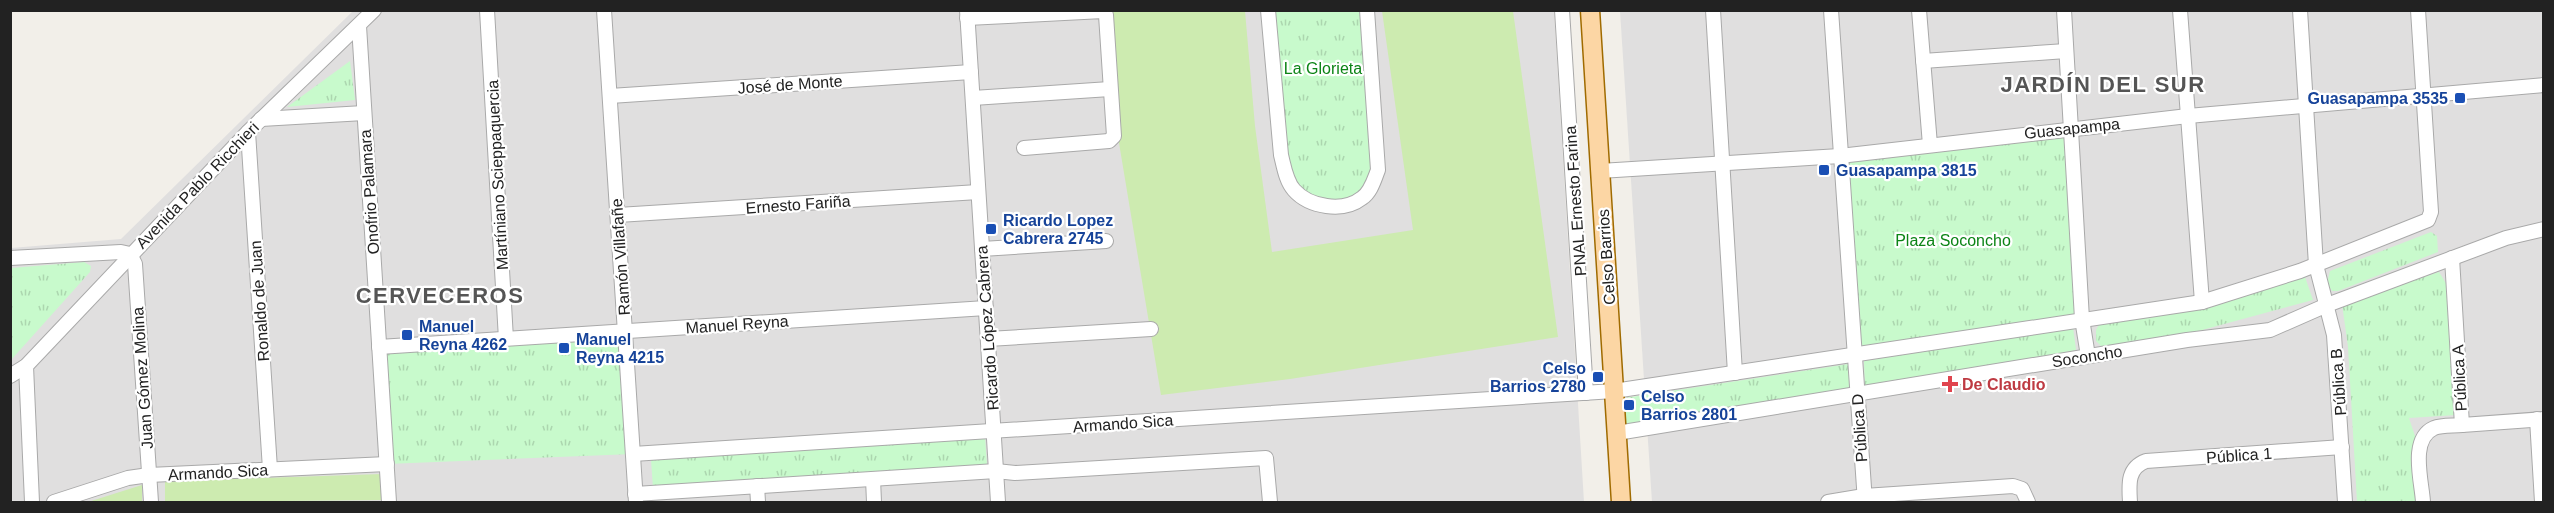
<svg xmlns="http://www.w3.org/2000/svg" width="2554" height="513" viewBox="0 0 2554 513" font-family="Helvetica,sans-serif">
	<defs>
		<pattern id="park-tufts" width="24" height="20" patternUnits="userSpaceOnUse" patternTransform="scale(1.5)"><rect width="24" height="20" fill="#c8facc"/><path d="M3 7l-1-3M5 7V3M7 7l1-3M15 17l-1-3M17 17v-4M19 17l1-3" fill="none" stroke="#acd6af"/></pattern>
	</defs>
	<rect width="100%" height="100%" fill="#f2efe9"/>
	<g fill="#e0dfdf">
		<polygon points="353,11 1554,11 1584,502 11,502 11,248 121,239"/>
		<polygon points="1620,11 2543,11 2543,502 1652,502"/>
	</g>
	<g fill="#cdebb0">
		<polygon points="1111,11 1245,11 1255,126 1272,252 1413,230 1382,11 1513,11 1558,337 1290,379 1161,395 1119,143"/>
		<polygon points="383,474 385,500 165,502 165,481"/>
		<polygon points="142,485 142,502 88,502"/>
	</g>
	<g fill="url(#park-tufts)">
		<polygon points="1268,11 1367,11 1379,155 1362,198 1323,206 1286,175"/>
		<polygon points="350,61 355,100 287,107"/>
		<polygon points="2070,128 2082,319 1854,354 1840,156"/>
		<polygon points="2431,232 2437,236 2438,252 2338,291 2332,291 2327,283 2330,271"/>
		<polygon points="84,262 91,266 90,272 11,360 11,268"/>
		<polygon points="2439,272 2447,285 2456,415 2409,418 2419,448 2423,502 2357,502 2348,347 2342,304"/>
		<polygon points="2298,277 2305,277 2313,300 2191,333 2102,347 2096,341 2096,330 2100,323 2208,308"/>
		<polygon points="2073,327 2076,350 1865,391 1864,361"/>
		<polygon points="625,332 633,454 387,464 379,347"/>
		<polygon points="1855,363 1858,391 1620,432 1618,399"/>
		<polygon points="985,437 987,465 653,488 651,460"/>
	</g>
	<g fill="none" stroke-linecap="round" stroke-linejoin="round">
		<g stroke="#a9a9a9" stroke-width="16">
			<g id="minor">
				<polyline points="487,10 506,339"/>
				<polyline points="604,10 636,502"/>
				<polyline points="967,10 998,502"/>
				<path d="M1268 10 1281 155C1284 167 1286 181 1294 190 1309 207 1343 213 1362 198 1371 192 1374 180 1378 170L1367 10"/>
				<polyline points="1562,10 1586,393"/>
				<polyline points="1713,10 1735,373"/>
				<polyline points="1831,10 1865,502"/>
				<polyline points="1919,10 1930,145"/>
				<polyline points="2064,10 2082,319 2088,356"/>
				<polyline points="2180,10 2202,302"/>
				<polyline points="2300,10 2316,265 2334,335 2345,502"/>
				<polyline points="967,18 1103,11 1106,15 1114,136 1109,141 1024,148"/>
				<polyline points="359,26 389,502"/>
				<polyline points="1923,61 2066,51"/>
				<polyline points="610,96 971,72"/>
				<polyline points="973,98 1110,89"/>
				<polyline points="261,119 364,113"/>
				<polyline points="248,132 270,469"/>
				<polyline points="1600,171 1840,156 2188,116 2544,85"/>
				<polyline points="618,215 978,192"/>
				<polyline points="982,249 1106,241"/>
				<polyline points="130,254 135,264 151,502"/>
				<polyline points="10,258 121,252 130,254"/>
				<polyline points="988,339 1151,329"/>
				<polyline points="379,347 986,308"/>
				<polyline points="26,366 32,502"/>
				<polyline points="10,376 26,366 248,132 374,10"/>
				<polyline points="2537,419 2542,502"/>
				<polyline points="2462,425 2544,419"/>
				<polyline points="1617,433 2187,340 2270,330 2327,305 2506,238 2544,229"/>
				<polyline points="633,454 1614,391 2202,302 2300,271 2428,220 2431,212 2418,10"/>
				<polyline points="873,479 874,502"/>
				<polyline points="757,486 758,502"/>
				<polyline points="635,494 996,471 1015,473 1266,458 1270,502"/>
				<polyline points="54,502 128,478 149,475 387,464"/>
				<polyline points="1828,502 1864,496 2013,486 2022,489 2028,502"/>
				<path d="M2130 502C2129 485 2127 468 2146 461L2342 447"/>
				<path d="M2423 502C2422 482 2409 439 2434 428 2442 425 2453 426 2462 425L2452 258"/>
			</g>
		</g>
		<g stroke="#a06b00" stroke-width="21">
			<polyline id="major" points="1590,10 1621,502"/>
		</g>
		<use href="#minor" stroke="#fff" stroke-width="14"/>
		<use href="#major" stroke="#fcd6a4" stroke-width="18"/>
	</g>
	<g fill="#1a4fb4" stroke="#fff" stroke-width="2">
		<rect x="2454" y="92" width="12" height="12" rx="3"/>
		<rect x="1818" y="164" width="12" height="12" rx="3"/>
		<rect x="985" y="223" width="12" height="12" rx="3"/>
		<rect x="401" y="329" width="12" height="12" rx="3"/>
		<rect x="558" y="342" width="12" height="12" rx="3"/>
		<rect x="1592" y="371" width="12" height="12" rx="3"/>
		<rect x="1623" y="399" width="12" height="12" rx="3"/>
	</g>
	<path fill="#e0444e" stroke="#fff" stroke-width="2" d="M1947 375h6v6h6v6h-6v6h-6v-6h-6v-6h6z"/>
	<g text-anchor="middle" stroke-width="4.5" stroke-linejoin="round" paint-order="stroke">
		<g font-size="16" fill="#0c8416" stroke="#fff">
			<text x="1323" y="74">La Glorieta</text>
			<text x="1953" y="246">Plaza Soconcho</text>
		</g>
		<g font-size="16" fill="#222" stroke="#fff">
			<text transform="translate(790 84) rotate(-4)" y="6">José de Monte</text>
			<text transform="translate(2072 128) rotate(-6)" y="6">Guasapampa</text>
			<text transform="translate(497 175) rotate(-93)" y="6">Martíniano Scieppaquercia</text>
			<text transform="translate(197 185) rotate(-46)" y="6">Avenida Pablo Ricchieri</text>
			<text transform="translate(369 192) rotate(-94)" y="6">Onofrio Palamara</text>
			<text transform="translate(1575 201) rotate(-94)" y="6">PNAL Ernesto Farina</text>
			<text transform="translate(798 204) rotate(-4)" y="6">Ernesto Fariña</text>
			<text transform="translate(620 257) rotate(-94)" y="6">Ramón Villafañe</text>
			<text transform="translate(1606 257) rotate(-94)" y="6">Celso Barrios</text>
			<text transform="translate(259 301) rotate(-94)" y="6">Ronaldo de Juan</text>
			<text transform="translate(737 324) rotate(-4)" y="6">Manuel Reyna</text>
			<text transform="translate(987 328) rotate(-94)" y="6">Ricardo López Cabrera</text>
			<text transform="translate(2087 356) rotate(-9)" y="6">Soconcho</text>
			<text transform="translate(142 378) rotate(-94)" y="6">Juan Gómez Molina</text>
			<text transform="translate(2459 378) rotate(-93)" y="6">Pública A</text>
			<text transform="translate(2338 382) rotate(-94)" y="6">Pública B</text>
			<text transform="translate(1123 423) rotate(-4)" y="6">Armando Sica</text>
			<text transform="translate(1859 428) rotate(-94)" y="6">Pública D</text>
			<text transform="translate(2239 455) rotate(-4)" y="6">Pública 1</text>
			<text transform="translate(218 472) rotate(-3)" y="6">Armando Sica</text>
		</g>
		<g font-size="16" font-weight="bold" fill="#164399" stroke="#fff" text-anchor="start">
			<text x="2448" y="104" text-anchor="end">Guasapampa 3535</text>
			<text x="1836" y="176">Guasapampa 3815</text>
			<text x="1003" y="226">Ricardo Lopez<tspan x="1003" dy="18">Cabrera 2745</tspan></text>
			<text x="419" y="332">Manuel<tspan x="419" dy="18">Reyna 4262</tspan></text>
			<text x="576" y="345">Manuel<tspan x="576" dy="18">Reyna 4215</tspan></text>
			<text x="1586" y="374" text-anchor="end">Celso<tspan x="1586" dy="18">Barrios 2780</tspan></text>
			<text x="1641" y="402">Celso<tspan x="1641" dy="18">Barrios 2801</tspan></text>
		</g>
		<g font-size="16" font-weight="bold" fill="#be3a42" stroke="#fff" text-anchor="start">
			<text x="1962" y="390">De Claudio</text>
		</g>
		<g font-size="22" font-weight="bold" letter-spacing="1.5" fill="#555" stroke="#fff">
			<text x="2103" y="92">JARDÍN DEL SUR</text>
			<text x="440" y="303">CERVECEROS</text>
		</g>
	</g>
	<rect width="2554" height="513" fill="none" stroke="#222222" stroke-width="24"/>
</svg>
